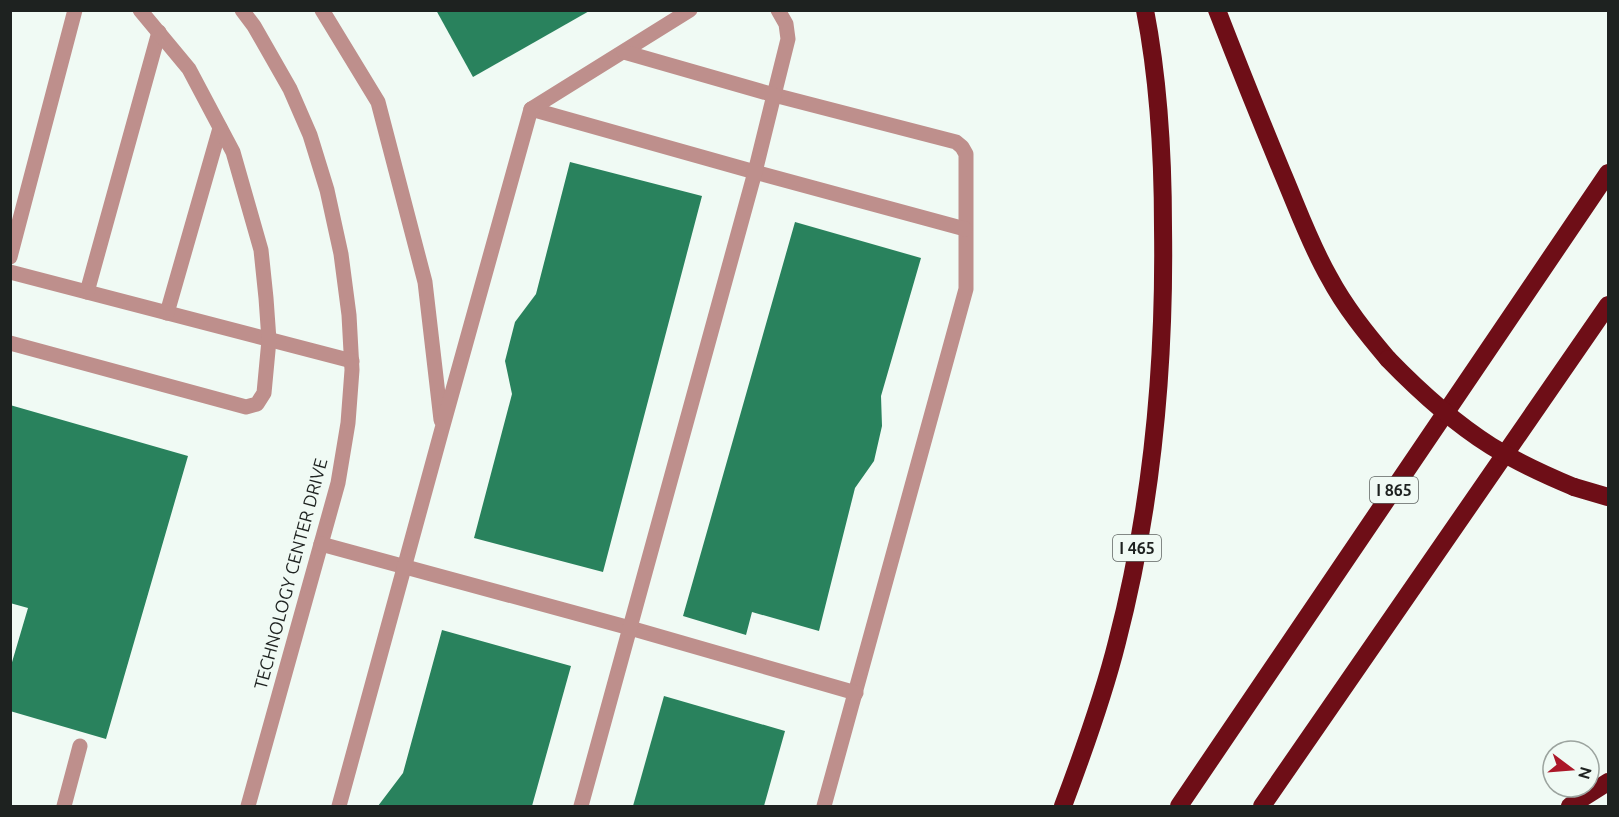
<svg xmlns="http://www.w3.org/2000/svg" width="1619" height="817" viewBox="0 0 1619 817" font-family="Ubuntu,sans-serif">
	<rect width="100%" height="100%" fill="#f0faf4"/>
	<g fill="#29825d">
		<polygon points="436,10 591,10 473,77"/>
		<polygon points="570,162 702,196 603,572 474,538 512,394 505,361 515,322 536,294"/>
		<polygon points="795,222 921,258 881,396 882,426 874,461 855,488 819,631 752,612 746,635 683,616"/>
		<polygon points="10,405 188,456 106,739 10,711 10,669 28,608 10,603"/>
		<polygon points="442,630 571,666 532,806 378,806 403,773"/>
		<polygon points="664,696 785,731 764,806 633,806"/>
	</g>
	<g fill="none" stroke-linecap="round" stroke-linejoin="round">
		<g stroke="#be8f8c" stroke-width="15">
			<polyline points="242,10 254,26 290,89 310,135 327,190 341,254 349,315 352,370 348,423 338,483 248,806"/>
			<polyline points="322,10 378,102 425,282 441,420"/>
			<polyline points="778,10 786,24 788,39 774,95 956,142 962,147 966,154 966,289 824,806"/>
			<polyline points="531,109 755,172 965,229"/>
			<polyline points="10,257 75,10"/>
			<polyline points="10,272 352,361"/>
			<polyline points="87,292 159,32"/>
			<polyline points="167,313 220,128"/>
			<polyline points="10,343 246,407 257,404 264,393 269,340 266,298 261,250 233,152 189,69 140,10"/>
			<polyline points="321,544 630,628 856,693"/>
			<polyline points="64,806 80,746"/>
			<polyline points="339,806 442,429 531,109 690,10"/>
			<polyline points="581,806 755,172 774,95 624,52"/>
		</g>
		<g stroke="#6e0e17" stroke-width="18">
			<path d="M1217 10C1238 64 1260 119 1282 172 1297 207 1310 244 1329 277 1345 307 1366 333 1388 359"/>
			<polyline points="1574,487 1608,497"/>
			<path d="M1063 806C1083 753 1103 698 1117 642 1152 507 1165 367 1163 228 1163 155 1159 82 1145 10"/>
			<polyline points="1179,806 1608,173"/>
			<polyline points="1262,806 1608,305"/>
			<polyline points="1570,806 1608,782"/>
		</g>
		<path stroke="#6e0e17" stroke-width="18" d="M1388 359C1419 391 1453 422 1491 446 1517 462 1545 475 1574 487"/>
	</g>
	<g text-anchor="middle" stroke-width="5" stroke-linejoin="round" paint-order="stroke">
		<g fill="#f0faf4" stroke="#5d6360" stroke-width="1.5">
			<rect x="1370" y="477" width="48" height="26" rx="4.5"/>
			<rect x="1113" y="535" width="48" height="26" rx="4.5"/>
		</g>
		<g font-size="16" font-weight="bold" fill="#1e2220">
			<text x="1394" y="496">I 865</text>
			<text x="1137" y="554">I 465</text>
		</g>
		<g font-size="18" fill="#1e2220" stroke="#f0faf4">
			<text transform="translate(291 574) rotate(-75)" y="6">TECHNOLOGY CENTER DRIVE</text>
		</g>
	</g>
	<rect width="1619" height="817" fill="none" stroke="#1e2220" stroke-width="24"/>
	<g transform="translate(1571 769) rotate(106)"><circle r="28" fill="#f0faf4" stroke="#9ca49f" stroke-width="1.5"/>
	<path d="M0-4.5L10 22L0 15L-10 22Z" fill="#ab1728"/>
	<text y="-9" font-size="16" font-weight="bold" text-anchor="middle" fill="#1e2220">N</text>
	</g>
</svg>
